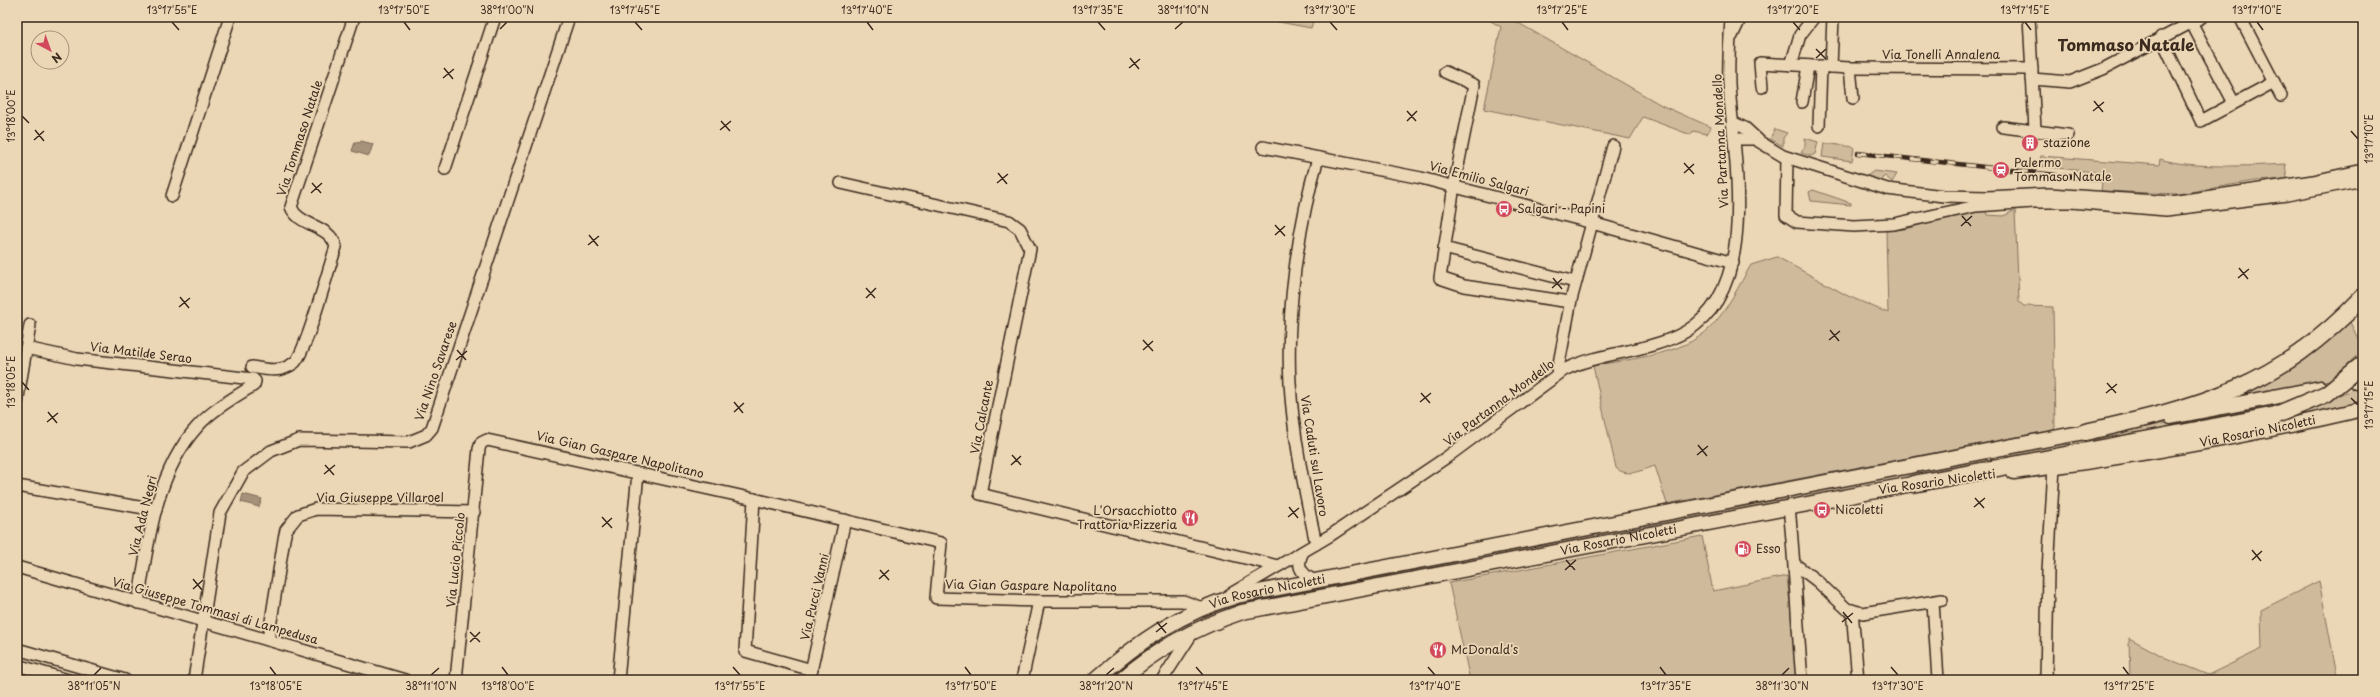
<svg xmlns="http://www.w3.org/2000/svg" width="2380" height="697" viewBox="0 0 2380 697" font-family="'Playpen Sans',sans-serif">
	<rect width="100%" height="100%" fill="#ebd6b5"/>
	<filter id="ink" filterUnits="userSpaceOnUse"><feTurbulence type="fractalNoise" baseFrequency=".025" numOctaves="2"/><feDisplacementMap in="SourceGraphic" scale="8" xChannelSelector="R" yChannelSelector="G"/><feConvolveMatrix kernelMatrix="1 2 1 2 8 2 1 2 1" color-interpolation-filters="sRGB"/></filter>
	<g filter="url(#ink)">
		<g fill="#cfba9c" stroke="#85725d">
			<polygon points="1253,17 1314,17 1311,28"/>
			<polygon points="1484,17 1508,17 1663,106 1711,127 1707,134 1693,131 1691,135 1643,117 1630,139 1484,109 1501,27"/>
			<polygon points="1775,129 1787,133 1783,138 1783,146 1770,139"/>
			<polygon points="1805,138 1818,142 1815,154 1811,156 1801,153 1805,146"/>
			<polygon points="1824,143 1854,147 1852,161 1822,157"/>
			<path d="M2041 156 2159 165 2160 159C2191 169 2252 166 2285 164L2287 179 2254 181 2178 194 2101 191 2103 173 2039 166Z"/>
			<polygon points="1874,171 1897,174 1892,182 1885,176 1879,181 1864,178"/>
			<polygon points="1813,190 1851,203 1851,205 1811,201 1809,192"/>
			<path d="M2015 210 2019 302 2024 306 2053 307 2055 428 2053 430 1667 504 1655 466C1642 470 1627 478 1616 468L1593 366C1631 358 1682 356 1711 327 1728 309 1739 285 1751 265L1777 257 1848 296 1888 313 1886 231 1905 229 1951 216 1986 211 1987 215 2004 216Z"/>
			<polygon points="2349,320 2363,349 2344,368 2329,380 2217,402"/>
			<path d="M2363 387V404L2293 418C2317 408 2338 392 2363 387Z"/>
			<polygon points="2284,400 2288,402 2258,412 1498,556 1497,553"/>
			<polygon points="1702,536 1713,591 1787,576 1798,680 1470,680 1449,583"/>
			<polygon points="1461,559 1463,563 1460,564 1252,604 1212,616 1163,640 1112,680 1104,680 1129,658 1188,621 1229,604"/>
			<polygon points="2319,581 2338,680 2130,680 2129,638 2166,658 2208,675 2262,649 2261,610"/>
		</g>
		<g fill="#a6927a" stroke="#7b6855">
			<polygon points="361,141 373,144 369,156 352,151 355,142 360,143"/>
			<polygon points="243,494 262,499 259,507 241,502"/>
		</g>
		<g fill="none" stroke-linecap="round" stroke-linejoin="round">
			<g stroke="#3b2a1e" stroke-width="14">
				<g id="minor">
					<polyline points="2029,17 2035,130"/>
					<polyline points="2240,17 2281,96"/>
					<polyline points="2191,22 2234,103"/>
					<polyline points="1732,36 1741,17"/>
					<polyline points="2161,37 2201,121 2274,82"/>
					<polyline points="1791,65 1800,35 1814,17"/>
					<polyline points="1831,67 1833,17"/>
					<polyline points="1850,68 2032,69"/>
					<polyline points="1445,72 1474,85 1454,186 1440,278 1464,286 1570,302"/>
					<polyline points="2032,79 2070,82 2103,69 2202,17"/>
					<polyline points="1762,87 1760,63 1850,68 1853,98"/>
					<polyline points="1802,102 1808,66"/>
					<polyline points="1734,123 1745,128 1758,140"/>
					<polyline points="1819,126 1821,66"/>
					<polyline points="2003,127 2068,135"/>
					<polyline points="1736,139 1755,139 1783,156 1887,189 1944,196 1987,197 2049,194 2171,202 2313,181 2363,170"/>
					<polyline points="1263,147 1421,178 1578,219 1733,263"/>
					<polyline points="1787,158 1786,215 1797,222 1854,226 1894,224 1976,206 2033,202 2071,202 2166,210 2287,195 2363,180"/>
					<polyline points="445,169 495,17"/>
					<polyline points="841,183 1009,221 1020,229 1030,249 980,494 1278,566"/>
					<polyline points="172,196 230,17"/>
					<polyline points="1444,248 1575,282"/>
					<path d="M26 348 77 359 253 379 255 381 254 385C235 397 212 410 197 427 155 474 148 543 138 603"/>
					<path d="M252 367C268 370 280 373 294 363 306 354 329 266 336 247 330 224 299 227 291 207L354 17"/>
					<polyline points="1557,374 1571,300 1613,146"/>
					<polyline points="17,403 30,325"/>
					<polyline points="17,486 156,510"/>
					<polyline points="754,499 745,651 812,670"/>
					<path d="M1789 507C1795 565 1797 622 1802 680"/>
					<path d="M1316 544C1305 491 1293 437 1290 383 1286 312 1298 226 1318 158"/>
					<path d="M1303 552C1296 565 1300 573 1313 580"/>
					<polyline points="1796,565 1817,581 1847,609 1863,613 1942,600"/>
					<polyline points="17,567 405,680"/>
					<path d="M1229 595 1331 535 1447 457 1564 370C1602 351 1648 353 1685 332 1762 289 1733 155 1729 84 1728 62 1730 39 1731 17"/>
					<polyline points="1933,602 1938,680"/>
					<polyline points="1852,610 1858,680"/>
					<polyline points="268,640 284,539 286,530 298,515 316,509 474,512"/>
					<polyline points="17,649 125,680"/>
					<polyline points="17,665 68,680"/>
					<polyline points="17,679 19,680"/>
					<polyline points="194,680 220,513 243,472 271,451 299,440 409,442 426,435 432,428 569,17"/>
					<polyline points="456,680 479,449 481,443 487,440 754,499 941,543 936,598 1039,601 1183,601 1202,608"/>
					<polyline points="618,680 638,473"/>
					<polyline points="809,680 845,520"/>
					<polyline points="1022,680 1039,601"/>
					<polyline points="1162,680 1193,632"/>
					<polyline points="2046,680 2048,571 2054,467"/>
				</g>
			</g>
			<g stroke="#3b2a1e" stroke-width="17">
				<g id="major">
					<polyline points="2356,382 2363,381"/>
					<polyline points="2171,417 2320,388"/>
					<path id="s1" d="M2014 472C2131 457 2248 436 2363 409"/>
					<path id="s2" d="M1095 680C1138 642 1181 612 1237 596L2095 430"/>
					<path id="s3" d="M1121 680C1157 648 1197 627 1242 612L1923 482"/>
				</g>
			</g>
			<g stroke="#3b2a1e" stroke-width="19">
				<g id="highway">
					<path d="M2085 432C2203 406 2277 387 2363 297"/>
					<polyline points="1913,484 2276,415"/>
				</g>
			</g>
			<use href="#minor" stroke="#ebd6b5" stroke-width="11"/>
			<use href="#major" stroke="#ebd6b5" stroke-width="14"/>
			<use href="#highway" stroke="#ebd6b5" stroke-width="16"/>
			<g stroke="#3b2a1e" stroke-width="4.5">
				<polyline id="rail" points="1858,153 2101,180"/>
			</g>
			<use href="#rail" stroke="#ebd6b5" stroke-width="3" stroke-dasharray="9" stroke-linecap="butt"/>
			<g stroke="#3b2a1e" stroke-width="19" stroke-linecap="butt">
				<polyline id="highway-bridge" points="2276,415 2326,394 2363,364"/>
			</g>
			<use href="#highway-bridge" stroke="#ebd6b5" stroke-width="16"/>
		</g>
	</g>
	<path fill="none" stroke="#3b2a1e" stroke-width="1.5" d="M172 22 179 30M404 22 410 30M635 22 642 30M867 22 873 30M1098 22 1105 30M1330 22 1337 30M1562 22 1568 30M1793 22 1800 30M2025 22 2031 30M2257 22 2263 30M500 29 507 22M1175 29 1183 22M1816 49 1826 59M1130 58 1139 69M1816 58 1826 49M444 68 453 79M1129 68 1140 59M443 78 454 69M2094 101 2103 112M1407 111 1416 121M2093 111 2104 102M22 116 29 123M721 121 730 131M1407 121 1417 111M35 130 44 141M720 130 731 121M2351 131 2358 139M34 140 44 131M1684 163 1694 174M998 173 1007 184M1684 173 1694 164M312 183 321 193M997 183 1008 174M311 193 322 183M1962 216 1971 226M1275 225 1285 236M1961 226 1972 216M589 235 598 246M1275 235 1285 226M588 245 599 236M2239 268 2248 279M1553 278 1562 289M2238 278 2249 269M866 288 875 298M1552 288 1562 279M180 297 189 308M866 298 876 288M179 307 190 298M1830 330 1839 341M1143 340 1153 351M1829 340 1840 331M457 350 466 360M1143 350 1153 341M456 360 467 351M22 382 29 390M2107 383 2116 393M1421 393 1430 403M2106 393 2117 384M2351 398 2358 405M734 402 743 413M1420 402 1431 393M48 412 57 423M734 412 744 403M47 422 58 413M1698 445 1707 456M1012 455 1021 465M1697 455 1708 446M325 465 334 475M1011 465 1021 456M324 474 335 465M1975 498 1984 508M1289 507 1298 518M1974 507 1985 498M602 517 612 528M1288 517 1299 508M602 527 612 518M2252 550 2261 561M1566 560 1575 570M2252 560 2262 551M880 570 889 580M1565 570 1576 560M193 579 202 590M879 579 889 570M193 589 203 580M1843 612 1852 623M1157 622 1166 633M1842 622 1853 613M470 632 480 642M1156 632 1167 623M470 642 480 632M270 667 276 675M502 667 508 675M733 667 740 675M965 667 971 675M1196 667 1203 675M1428 667 1435 675M1660 667 1666 675M1891 667 1898 675M2123 667 2129 675M94 675 101 668M431 675 439 668M1106 675 1114 668M1782 675 1789 668"/>
	<defs>
		<g id="building-disc" transform="scale(0.9)"><circle r="9.5" fill="#d1495b" stroke="#ebd6b5"/><path d="M-4-6H4V6H1V3H-1V6H-4ZM-2.5-4.3h1.7v1.8h-1.7ZM.8-4.3h1.7v1.8H.8ZM-2.5-1h1.7V.8h-1.7ZM.8-1h1.7V.8H.8Z" fill="#fff"/></g>
		<g id="station-disc" transform="scale(0.9)"><circle r="9.5" fill="#d1495b" stroke="#ebd6b5"/><path d="M-3-6H3Q5-6 5-4V2Q5 4 3 4L4.5 6H3L1.5 4h-3L-3 6H-4.5L-3 4Q-5 4-5 2V-4Q-5-6-3-6ZM-3.5-4v3h7v-3ZM-3.5 1v1.5H-2V1ZM2 1v1.5H3.5V1Z" fill="#fff"/></g>
		<g id="bus-disc" transform="scale(0.9)"><circle r="9.5" fill="#d1495b" stroke="#ebd6b5"/><path d="M-5-6H5V4H4V6H2V4H-2V6H-4V4H-5ZM-3.5-4V0h7V-4ZM-3.5 1.2v1.5H-2V1.2ZM2 1.2v1.5H3.5V1.2Z" fill="#fff"/></g>
		<g id="restaurant-disc" transform="scale(0.9)"><circle r="9.5" fill="#d1495b" stroke="#ebd6b5"/><path d="M-5-6h1v4h1v-4h1v4h1v-4h1v5L-1.5 .5V6h-2V.5L-5-1ZM5-6V6H3V1.5H1.5Q1.5-4 5-6Z" fill="#fff"/></g>
		<g id="fuel-disc" transform="scale(0.9)"><circle r="9.5" fill="#d1495b" stroke="#ebd6b5"/><path d="M-5.5-6h7V0h2V4h1.3V-2.5L3-4.5l.8-.8L6-3V5H2.5V1h-1V6h-7ZM-4.2-4.7v3.2H.2V-4.7Z" fill="#fff"/></g>
	</defs>
	<g fill-rule="evenodd">
		<use href="#building-disc" x="2030" y="143"/>
		<use href="#station-disc" x="2001" y="170"/>
		<use href="#bus-disc" x="1504" y="209"/>
		<use href="#bus-disc" x="1822" y="510"/>
		<use href="#restaurant-disc" x="1190" y="518"/>
		<use href="#fuel-disc" x="1743" y="549"/>
		<use href="#restaurant-disc" x="1438" y="650"/>
	</g>
	<g text-anchor="middle" stroke-width="3.5" stroke-linejoin="round" paint-order="stroke">
		<g font-size="12" fill="#3b2a1e" stroke="#ebd6b5">
			<text x="1941" y="59">Via Tonelli Annalena</text>
			<text transform="translate(300 138) rotate(-72)" y="4">Via Tommaso Natale</text>
			<text transform="translate(1721 141) rotate(-93)" y="4">Via Partanna Mondello</text>
			<text transform="translate(1479 179) rotate(15)" y="4">Via Emilio Salgari</text>
			<text transform="translate(141 353) rotate(7)" y="4">Via Matilde Serao</text>
			<text transform="translate(436 371) rotate(-71)" y="4">Via Nino Savarese</text>
			<text transform="translate(1499 403) rotate(-37)" y="4">Via Partanna Mondello</text>
			<text transform="translate(982 417) rotate(-79)" y="4">Via Calcante</text>
			<text dy="4" stroke="none"><textPath href="#s1" startOffset="247">Via Rosario Nicoletti</textPath></text>
			<text transform="translate(620 455) rotate(13)" y="4">Via Gian Gaspare Napolitano</text>
			<text transform="translate(1314 456) rotate(81)" y="4">Via Caduti sul Lavoro</text>
			<text transform="translate(1937 482) rotate(-8)" y="4">Via Rosario Nicoletti</text>
			<text x="380" y="502">Via Giuseppe Villaroel</text>
			<text transform="translate(143 516) rotate(-76)" y="4">Via Ada Negri</text>
			<text dy="4" stroke="none"><textPath href="#s3" startOffset="523">Via Rosario Nicoletti</textPath></text>
			<text transform="translate(456 560) rotate(-84)" y="4">Via Lucio Piccolo</text>
			<text transform="translate(1031 586) rotate(1)" y="4">Via Gian Gaspare Napolitano</text>
			<text dy="4" stroke="none"><textPath href="#s2" startOffset="197">Via Rosario Nicoletti</textPath></text>
			<text transform="translate(815 597) rotate(-77)" y="4">Via Pucci Vanni</text>
			<text transform="translate(215 611) rotate(16)" y="4">Via Giuseppe Tommasi di Lampedusa</text>
		</g>
		<g font-size="12" fill="#3b2a1e" stroke="#ebd6b5" text-anchor="start">
			<text x="2043" y="147">stazione</text>
			<text x="2014" y="167">Palermo<tspan x="2014" dy="14">Tommaso Natale</tspan></text>
			<text x="1517" y="213">Salgari - Papini</text>
			<text x="1835" y="514">Nicoletti</text>
			<text x="1177" y="515" text-anchor="end">L'Orsacchiotto<tspan x="1177" dy="14">Trattoria Pizzeria</tspan></text>
			<text x="1756" y="553">Esso</text>
			<text x="1451" y="654">McDonald's</text>
		</g>
		<g font-size="16" font-weight="bold" fill="#3b2a1e" stroke="#ebd6b5">
			<text x="2126" y="51">Tommaso Natale</text>
		</g>
	</g>
	<rect width="2380" height="697" fill="none" stroke="#ebd6b5" stroke-width="44"/>
	<g transform="translate(50 50) rotate(139)"><circle r="19" fill="#ebd6b5" stroke="#a59179"/>
	<path d="M0-3L7 15L0 10L-7 15Z" fill="#d1495b"/>
	<text y="-6" font-size="11" font-weight="bold" text-anchor="middle" fill="#3b2a1e">N</text>
	</g>
	<rect x="22" y="22" width="2336" height="653" fill="none" stroke="#3b2a1e" stroke-width="1.5"/>
	<g font-size="10" text-anchor="middle" fill="#3b2a1e">
		<text x="172" y="14">13°17'55"E</text>
		<text x="404" y="14">13°17'50"E</text>
		<text x="507" y="14">38°11'00"N</text>
		<text x="635" y="14">13°17'45"E</text>
		<text x="867" y="14">13°17'40"E</text>
		<text x="1098" y="14">13°17'35"E</text>
		<text x="1183" y="14">38°11'10"N</text>
		<text x="1330" y="14">13°17'30"E</text>
		<text x="1562" y="14">13°17'25"E</text>
		<text x="1793" y="14">13°17'20"E</text>
		<text x="2025" y="14">13°17'15"E</text>
		<text x="2257" y="14">13°17'10"E</text>
		<text transform="translate(11 116) rotate(-90)" y="4">13°18'00"E</text>
		<text transform="translate(2369 139) rotate(-90)" y="4">13°17'10"E</text>
		<text transform="translate(11 382) rotate(-90)" y="4">13°18'05"E</text>
		<text transform="translate(2369 405) rotate(-90)" y="4">13°17'15"E</text>
		<text x="94" y="690">38°11'05"N</text>
		<text x="276" y="690">13°18'05"E</text>
		<text x="431" y="690">38°11'10"N</text>
		<text x="508" y="690">13°18'00"E</text>
		<text x="740" y="690">13°17'55"E</text>
		<text x="971" y="690">13°17'50"E</text>
		<text x="1106" y="690">38°11'20"N</text>
		<text x="1203" y="690">13°17'45"E</text>
		<text x="1435" y="690">13°17'40"E</text>
		<text x="1666" y="690">13°17'35"E</text>
		<text x="1782" y="690">38°11'30"N</text>
		<text x="1898" y="690">13°17'30"E</text>
		<text x="2129" y="690">13°17'25"E</text>
	</g>
</svg>
